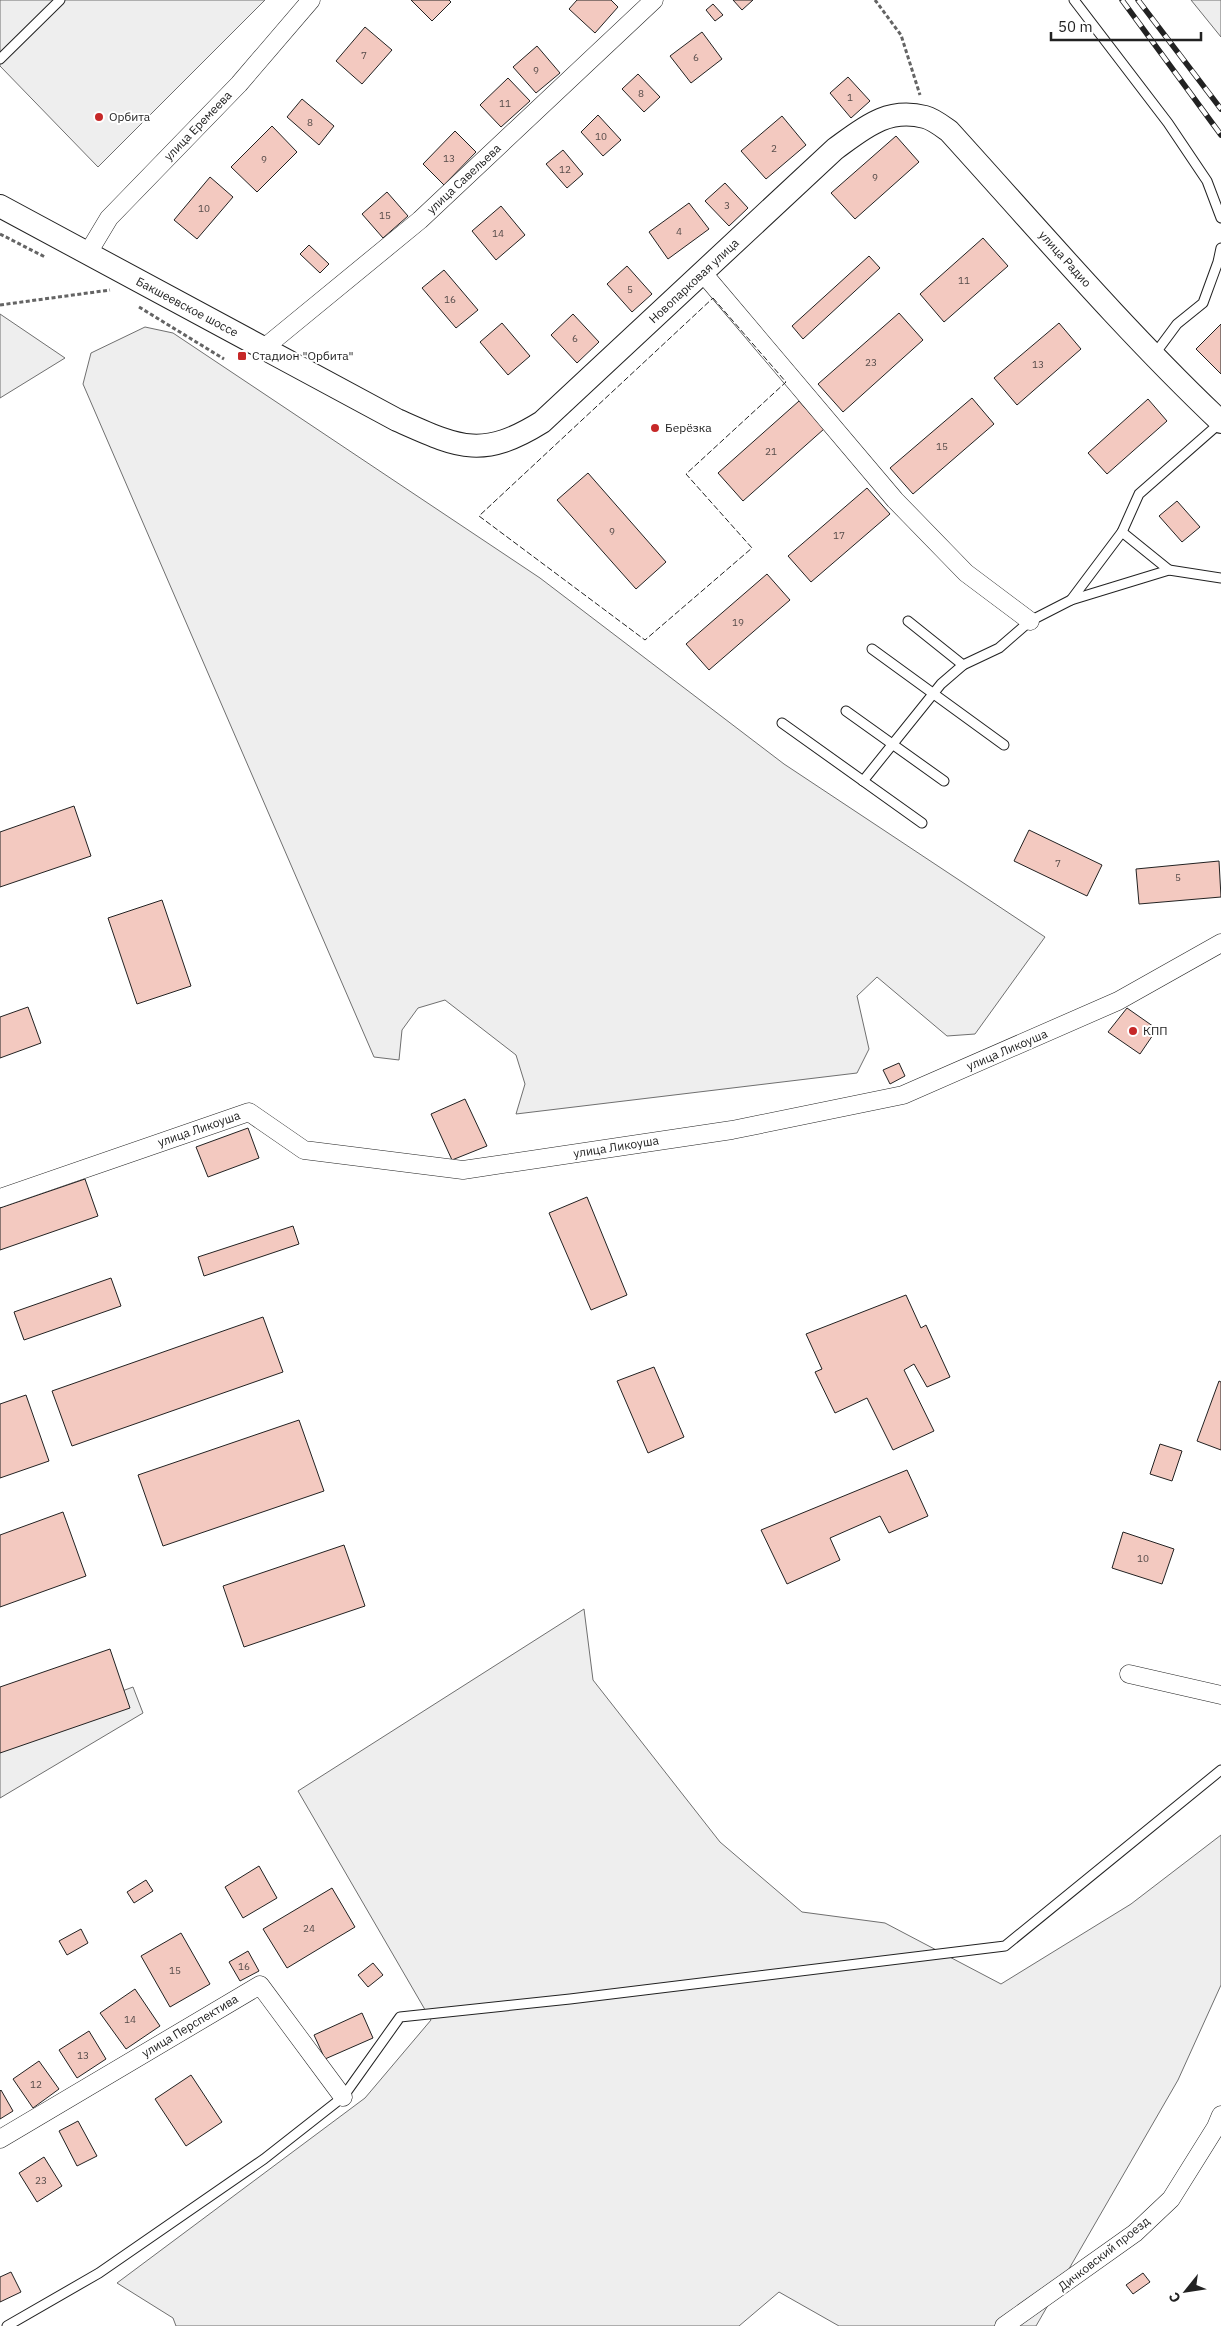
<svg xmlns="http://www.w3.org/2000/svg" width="1221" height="2326" viewBox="0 0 1221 2326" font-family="'IBM Plex Sans',sans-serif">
	<rect width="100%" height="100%" fill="#fff"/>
	<g fill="#eee" stroke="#6f6f6f">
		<polygon points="0,0 265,0 98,167 0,66"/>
		<polygon points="1191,0 1221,0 1221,37"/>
		<polygon points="0,314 65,358 0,398"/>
		<polygon points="145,327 173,333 540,578 784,764 1045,937 975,1034 947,1036 877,977 857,996 869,1049 857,1073 516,1114 525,1084 516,1055 445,1000 418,1008 402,1030 399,1060 374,1057 83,384 91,353"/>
		<polygon points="584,1609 593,1680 720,1842 802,1912 885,1923 1001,1984 1131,1904 1221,1835 1221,1985 1178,2080 1036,2326 839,2326 779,2292 739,2326 176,2326 173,2318 117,2283 365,2098 431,2020 298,1791"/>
		<polygon points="133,1687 143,1713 0,1798 0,1736"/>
	</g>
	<g fill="#f3c9c0" stroke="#222">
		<polygon points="411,0 449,0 451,2 432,21"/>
		<polygon points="577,0 611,0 618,7 595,33 569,9"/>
		<polygon points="733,0 753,0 742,10"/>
		<polygon points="713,4 723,15 715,21 706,10"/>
		<polygon points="365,27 392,50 362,84 336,61"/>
		<polygon points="702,32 722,59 691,83 670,56"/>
		<polygon points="537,46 560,73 536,93 513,67"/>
		<polygon points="638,74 660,97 644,112 622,89"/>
		<polygon points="848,77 870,101 851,118 830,93"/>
		<polygon points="508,78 530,101 501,127 480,105"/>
		<polygon points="302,99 334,126 319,145 287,117"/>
		<polygon points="598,115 621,140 603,156 581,132"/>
		<polygon points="782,116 806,145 766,179 741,151"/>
		<polygon points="272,126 297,152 257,192 231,167"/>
		<polygon points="455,131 476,152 444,185 423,164"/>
		<polygon points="896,136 919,162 855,219 831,193"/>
		<polygon points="563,150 583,174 567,188 546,164"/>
		<polygon points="210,177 233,197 197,239 174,220"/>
		<polygon points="725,183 748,208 729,226 705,201"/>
		<polygon points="387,192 408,216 383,238 362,214"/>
		<polygon points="689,203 709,229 668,259 649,232"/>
		<polygon points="501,206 525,235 496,260 472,231"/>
		<polygon points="983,238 1008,266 944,322 920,294"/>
		<polygon points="309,245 329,264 320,273 300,254"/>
		<polygon points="869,256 880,268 803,339 792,326"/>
		<polygon points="627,266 652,294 632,312 607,284"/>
		<polygon points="444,270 478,310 456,328 422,288"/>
		<polygon points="899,313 923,340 843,412 818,384"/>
		<polygon points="573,314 599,342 577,363 551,335"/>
		<polygon points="502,323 530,356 508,375 480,342"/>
		<polygon points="1059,323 1081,349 1017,405 994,378"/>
		<polygon points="1221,324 1221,374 1196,349"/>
		<polygon points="972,398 994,424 913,494 890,468"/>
		<polygon points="1148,399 1167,421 1107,474 1088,453"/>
		<polygon points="799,401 824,429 743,501 718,473"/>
		<polygon points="588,473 666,562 636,589 557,500"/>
		<polygon points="867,488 890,514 811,582 788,556"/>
		<polygon points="1177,501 1200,527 1182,542 1159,516"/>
		<polygon points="767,574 790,600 709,670 686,644"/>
		<polygon points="74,806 91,856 0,887 0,832"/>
		<polygon points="1029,830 1102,865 1087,896 1014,861"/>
		<polygon points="1219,861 1221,897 1139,904 1136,869"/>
		<polygon points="162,900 191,986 137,1004 108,918"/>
		<polygon points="28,1007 41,1043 0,1058 0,1017"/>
		<polygon points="1127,1008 1157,1029 1140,1054 1108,1032"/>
		<polygon points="899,1063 905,1076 890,1084 883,1070"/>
		<polygon points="465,1099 487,1146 452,1160 431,1114"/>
		<polygon points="248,1128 259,1158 208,1177 196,1147"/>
		<polygon points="85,1179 98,1216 0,1250 0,1208"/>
		<polygon points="587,1197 627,1295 591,1310 549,1213"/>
		<polygon points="293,1226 299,1244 204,1276 198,1257"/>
		<polygon points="111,1278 121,1306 24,1340 14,1312"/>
		<polygon points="906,1295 921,1328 926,1325 950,1377 927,1387 914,1364 904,1370 934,1431 893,1450 867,1398 835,1413 815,1372 822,1369 806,1334"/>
		<polygon points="263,1317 283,1372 72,1446 52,1391"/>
		<polygon points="654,1367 684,1437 648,1453 617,1381"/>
		<polygon points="1219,1381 1221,1382 1221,1450 1197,1441"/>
		<polygon points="26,1395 49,1461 0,1478 0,1404"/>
		<polygon points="299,1420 324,1491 163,1546 138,1475"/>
		<polygon points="1160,1444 1182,1451 1172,1481 1150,1474"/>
		<polygon points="907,1470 928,1516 889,1533 880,1516 830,1538 840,1560 787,1584 761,1530"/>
		<polygon points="63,1512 86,1576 0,1607 0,1535"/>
		<polygon points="1123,1532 1174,1549 1162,1584 1112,1568"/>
		<polygon points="344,1545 365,1606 244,1647 223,1586"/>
		<polygon points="110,1649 130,1708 0,1753 0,1687"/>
		<polygon points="259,1866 277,1898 243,1918 225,1887"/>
		<polygon points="146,1880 153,1891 134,1903 127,1892"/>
		<polygon points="332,1888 355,1927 287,1968 263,1929"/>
		<polygon points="81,1929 88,1943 67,1955 59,1941"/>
		<polygon points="181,1933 210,1984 170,2007 141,1956"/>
		<polygon points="248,1951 259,1971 240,1981 229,1962"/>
		<polygon points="373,1963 383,1975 368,1987 358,1975"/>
		<polygon points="135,1989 160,2026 126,2049 100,2013"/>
		<polygon points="362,2013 373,2038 325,2059 314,2035"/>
		<polygon points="89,2031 106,2059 77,2078 59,2050"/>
		<polygon points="39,2061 59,2089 33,2108 13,2079"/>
		<polygon points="191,2075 222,2122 186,2146 155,2099"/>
		<polygon points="1,2090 13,2111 0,2119 0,2091"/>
		<polygon points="78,2121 97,2156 77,2166 59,2131"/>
		<polygon points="44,2157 62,2186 37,2202 19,2173"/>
		<polygon points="11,2272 21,2292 0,2302 0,2277"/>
		<polygon points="1143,2273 1150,2282 1133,2294 1126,2285"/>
	</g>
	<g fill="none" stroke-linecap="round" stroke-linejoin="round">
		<g stroke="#222" stroke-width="11">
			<g id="service">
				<polyline points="1074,0 1168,123 1207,181 1221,218"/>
				<polyline points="0,59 60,0"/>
				<polyline points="1154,355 1177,324 1203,303 1218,262 1221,248"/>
				<polyline points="1122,532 1169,570"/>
				<polyline points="1071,600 1122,532 1139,494 1220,423"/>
				<polyline points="908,621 963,665"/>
				<polyline points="872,649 1004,745"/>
				<polyline points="846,711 944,781"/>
				<polyline points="782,723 922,823"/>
				<polyline points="863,781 941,684 963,665 999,648 1030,621 1071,600 1169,570 1221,578"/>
				<polyline points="7,2326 99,2273 264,2159 343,2097 400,2017 570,1999 1005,1946 1221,1770"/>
			</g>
		</g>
		<g stroke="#222" stroke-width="19">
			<g id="minor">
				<polyline points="88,253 109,218 239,84 311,0"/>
				<polyline points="702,272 895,500 966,573 1030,621"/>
				<polyline points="264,348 420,220 654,0"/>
				<polyline points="0,1198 249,1112 304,1150 463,1170 732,1130 903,1095 1118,1001 1221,943"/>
				<polyline points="1129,1674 1221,1695"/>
				<polyline points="0,2139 260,1985 343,2097"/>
				<polyline points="1004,2326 1135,2233 1171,2199 1216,2127 1221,2115"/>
			</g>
		</g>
		<g stroke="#222" stroke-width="24">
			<path id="tertiary" d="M0 206 397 420C458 447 481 460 542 422L835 149C864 128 887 107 925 117 933 119 942 126 949 131 1038 229 1125 331 1221 422"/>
		</g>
		<g stroke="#646464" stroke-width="3" stroke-dasharray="4 2.5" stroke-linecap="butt">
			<polyline points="875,0 901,35 920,95"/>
			<polyline points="0,234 45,257"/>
			<polyline points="0,305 110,290"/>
			<polyline points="139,307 224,359"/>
		</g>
		<use href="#service" stroke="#fff" stroke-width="9"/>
		<use href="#minor" stroke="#fff" stroke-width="18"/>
		<use href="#tertiary" stroke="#fff" stroke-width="22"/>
		<g stroke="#222" stroke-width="5.5">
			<g id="rail">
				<polyline points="1122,0 1221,135"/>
				<polyline points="1138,0 1221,109"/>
			</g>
		</g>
		<use href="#rail" stroke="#fff" stroke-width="4" stroke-dasharray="11" stroke-linecap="butt"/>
		<polygon stroke="#222" stroke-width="1" stroke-dasharray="6 2.5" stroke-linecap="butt" points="713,298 786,382 686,474 752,548 645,640 479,516"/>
	</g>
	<g fill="#c62828" stroke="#fff" stroke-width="2">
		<circle cx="99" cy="117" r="5"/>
		<rect x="237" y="351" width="10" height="10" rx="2.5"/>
		<circle cx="655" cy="428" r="5"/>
		<circle cx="1133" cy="1031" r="5"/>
	</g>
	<g text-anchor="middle" stroke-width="4" stroke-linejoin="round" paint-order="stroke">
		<g font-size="10" fill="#564c4a">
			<text x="364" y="59">7</text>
			<text x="696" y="61">6</text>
			<text x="536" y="74">9</text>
			<text x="641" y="97">8</text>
			<text x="850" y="101">1</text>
			<text x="505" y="107">11</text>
			<text x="310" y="126">8</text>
			<text x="601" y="140">10</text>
			<text x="774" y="152">2</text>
			<text x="449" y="162">13</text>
			<text x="264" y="163">9</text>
			<text x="565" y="173">12</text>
			<text x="875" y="181">9</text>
			<text x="727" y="209">3</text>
			<text x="204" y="212">10</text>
			<text x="385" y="219">15</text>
			<text x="679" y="235">4</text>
			<text x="498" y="237">14</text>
			<text x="964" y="284">11</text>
			<text x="630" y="293">5</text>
			<text x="450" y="303">16</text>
			<text x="575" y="342">6</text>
			<text x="871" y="366">23</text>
			<text x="1038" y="368">13</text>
			<text x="942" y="450">15</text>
			<text x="771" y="455">21</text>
			<text x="612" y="535">9</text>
			<text x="839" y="539">17</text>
			<text x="738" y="626">19</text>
			<text x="1058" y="867">7</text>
			<text x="1178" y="881">5</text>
			<text x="1143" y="1562">10</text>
			<text x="309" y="1932">24</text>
			<text x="244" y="1970">16</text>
			<text x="175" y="1974">15</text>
			<text x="130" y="2023">14</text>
			<text x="83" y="2059">13</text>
			<text x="36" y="2088">12</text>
			<text x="41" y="2184">23</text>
		</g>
		<g font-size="12" fill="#222" stroke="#fff" text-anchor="start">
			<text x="109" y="121">Орбита</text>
			<text x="252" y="360">Стадион "Орбита"</text>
			<text x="665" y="432">Берёзка</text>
			<text x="1143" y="1035">КПП</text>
		</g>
		<g font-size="12" fill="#222" stroke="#fff">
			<text transform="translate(198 126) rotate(-46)" y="4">улица Еремеева</text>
			<text transform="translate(464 179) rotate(-43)" y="4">улица Савельева</text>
			<text transform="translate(1065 259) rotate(48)" y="4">улица Радио</text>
			<text transform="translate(694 281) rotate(-43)" y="4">Новопарковая улица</text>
			<text transform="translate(187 307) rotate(28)" y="4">Бакшеевское шоссе</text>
			<text transform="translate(1007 1050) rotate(-23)" y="4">улица Ликоуша</text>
			<text transform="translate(199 1129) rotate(-19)" y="4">улица Ликоуша</text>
			<text transform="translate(616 1147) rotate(-9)" y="4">улица Ликоуша</text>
			<text transform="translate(190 2026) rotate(-31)" y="4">улица Перспектива</text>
			<text transform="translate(1104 2254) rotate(-38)" y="4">Дичковский проезд</text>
		</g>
	</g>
	<g transform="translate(1186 2291) rotate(240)" stroke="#ffffff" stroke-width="4" paint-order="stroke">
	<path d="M0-4L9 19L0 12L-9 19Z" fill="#222222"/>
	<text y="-8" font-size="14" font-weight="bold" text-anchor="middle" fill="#222222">С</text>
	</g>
	<path d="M1051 32v8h150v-8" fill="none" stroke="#222222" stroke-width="2.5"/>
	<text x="1058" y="32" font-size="15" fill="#222222" stroke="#ffffff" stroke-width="4" paint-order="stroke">50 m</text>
</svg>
